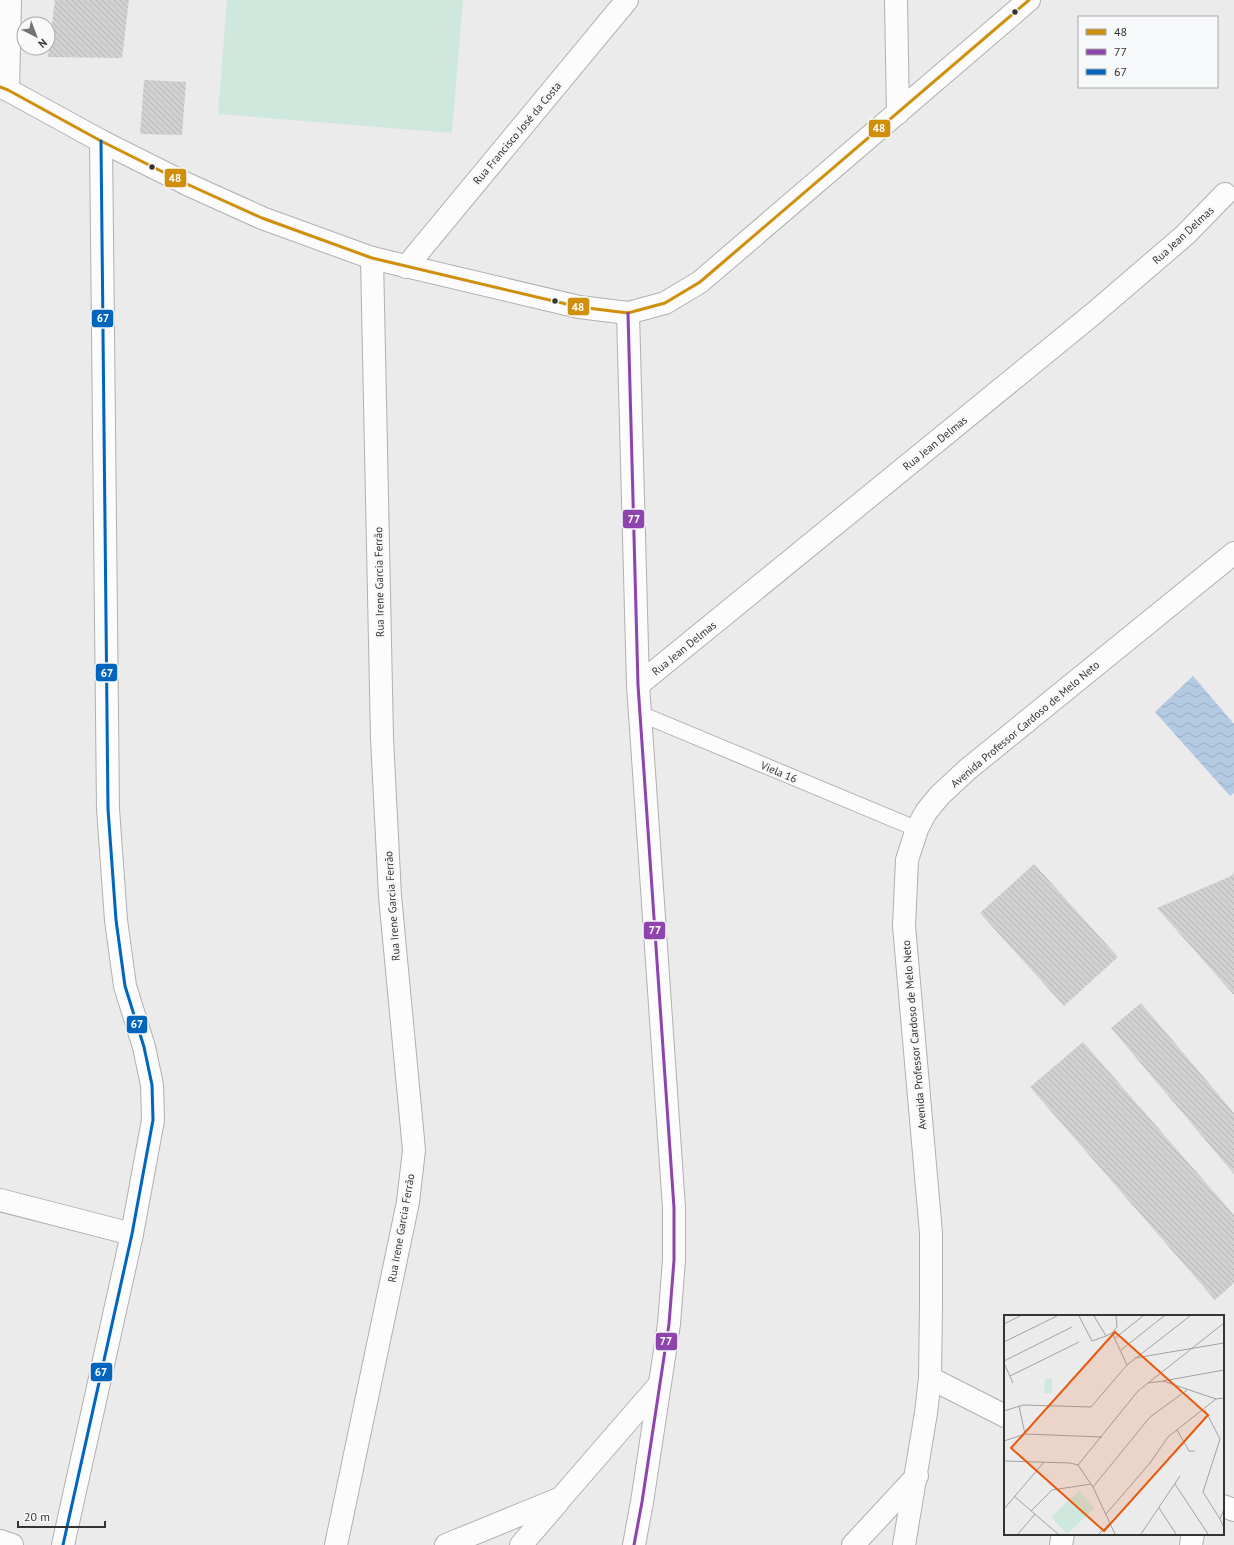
<svg xmlns="http://www.w3.org/2000/svg" width="1234" height="1545" viewBox="0 0 1234 1545" font-family="'PT Sans',sans-serif">
	<defs>
		<pattern id="water-waves" width="16" height="10" patternUnits="userSpaceOnUse"><rect width="16" height="10" fill="#b4c9e2"/><path d="M0 5q4-4 8 0t8 0" fill="none" stroke="#9badc2"/></pattern>
		<pattern id="building-back-hatch" width="6" height="6" patternUnits="userSpaceOnUse"><rect width="6" height="6" fill="#d1d1d1"/><path d="M-1 5l2 2M0 0l6 6M5-1l2 2" fill="none" stroke="#b4b4b4"/></pattern>
	</defs>
	<rect width="100%" height="100%" fill="#ebebec"/>
	<polygon fill="#cee8dd" points="227,0 463,0 452,133 218,114"/>
	<polygon fill="url(#water-waves)" points="1193,676 1234,724 1234,793 1230,796 1155,712"/>
	<g fill="url(#building-back-hatch)">
		<polygon points="55,0 129,0 122,58 48,57"/>
		<polygon points="144,80 186,82 182,135 140,134"/>
		<polygon points="1034,864 1118,957 1064,1006 980,913"/>
		<polygon points="1234,873 1234,995 1157,908 1231,876"/>
		<polygon points="1141,1003 1234,1113 1234,1174 1111,1028"/>
		<polygon points="1083,1042 1234,1215 1234,1283 1215,1300 1030,1087"/>
	</g>
	<g fill="none" stroke-linecap="round" stroke-linejoin="round">
		<g stroke="#b0b0b0" stroke-width="17">
			<polyline id="lane" points="641,714 917,829"/>
		</g>
		<g stroke="#b0b0b0" stroke-width="24">
			<g id="street">
				<polyline points="896,0 898,113"/>
				<polyline points="0,87 8,90 101,141 189,185 262,218 372,258 579,307 628,313 665,303 700,282 1029,0"/>
				<polyline points="8,90 10,0"/>
				<polyline points="406,267 627,0"/>
				<polyline points="628,313 638,685 670,1150 674,1208 674,1260 669,1324 642,1502 634,1545"/>
				<polyline points="638,685 1093,314 1185,235 1225,194"/>
				<polyline points="0,1200 132,1234"/>
				<polyline points="930,1378 1005,1416"/>
				<polyline points="1223,1506 1234,1510"/>
				<polyline points="0,1541 12,1545"/>
				<polyline points="63,1545 132,1234 153,1120 152,1085 144,1047 125,986 116,920 108,809 101,141"/>
				<polyline points="336,1545 408,1202 414,1150 390,896 382,738 372,258"/>
				<polyline points="446,1545 561,1498 659,1385"/>
				<polyline points="521,1545 558,1502"/>
				<polyline points="853,1545 917,1476"/>
				<polyline points="1061,1545 1063,1534"/>
				<polyline points="1191,1545 1193,1534"/>
			</g>
		</g>
		<g stroke="#b0b0b0" stroke-width="24">
			<polyline id="secondary" points="904,1545 926,1413 930,1378 931,1305 931,1233 904,926 907,860 917,829 926,812 940,795 968,769 1234,553"/>
		</g>
		<use href="#lane" stroke="#fcfcfc" stroke-width="15"/>
		<use href="#street" stroke="#fcfcfc" stroke-width="22"/>
		<use href="#secondary" stroke="#fcfcfc" stroke-width="22"/>
		<g stroke="#f8f9fa" stroke-width="6">
			<polyline id="bus-1" points="0,87 8,90 101,141 189,185 262,218 372,258 579,307 628,313 665,303 700,282 1029,0"/>
		</g>
		<g stroke="#f8f9fa" stroke-width="6">
			<polyline id="bus-2" points="628,313 638,685 670,1150 674,1208 674,1260 669,1324 642,1502 634,1545"/>
		</g>
		<g stroke="#f8f9fa" stroke-width="6">
			<polyline id="bus-3" points="63,1545 132,1234 153,1120 152,1085 144,1047 125,986 116,920 108,809 101,141"/>
		</g>
		<use href="#bus-1" stroke="#d08f0b" stroke-width="3"/>
		<use href="#bus-2" stroke="#8e44ad" stroke-width="3"/>
		<use href="#bus-3" stroke="#0065bd" stroke-width="3"/>
	</g>
	<g fill="#343435" stroke="#f8f9fa" stroke-width="1.5">
		<circle cx="1015" cy="12" r="3.5"/>
		<circle cx="152" cy="167" r="3.5"/>
		<circle cx="555" cy="301" r="3.5"/>
	</g>
	<g text-anchor="middle" stroke-width="4" stroke-linejoin="round" paint-order="stroke">
		<g font-size="11" fill="#343435" stroke="#f8f9fa">
			<text transform="translate(517 133) rotate(-50)" y="4">Rua Francisco José da Costa</text>
			<text transform="translate(1183 235) rotate(-43)" y="4">Rua Jean Delmas</text>
			<text transform="translate(935 443) rotate(-39)" y="4">Rua Jean Delmas</text>
			<text transform="translate(379 582) rotate(-91)" y="4">Rua Irene Garcia Ferrão</text>
			<text transform="translate(684 648) rotate(-39)" y="4">Rua Jean Delmas</text>
			<text transform="translate(1025 724) rotate(-40)" y="4">Avenida Professor Cardoso de Melo Neto</text>
			<text transform="translate(779 772) rotate(23)" y="4">Viela 16</text>
			<text transform="translate(392 906) rotate(-94)" y="4">Rua Irene Garcia Ferrão</text>
			<text transform="translate(914 1035) rotate(-95)" y="4">Avenida Professor Cardoso de Melo Neto</text>
			<text transform="translate(401 1228) rotate(-80)" y="4">Rua Irene Garcia Ferrão</text>
		</g>
	</g>
	<g transform="translate(1004 1315)">
		<rect width="220" height="220" fill="#ebebec"/>
		<path d="M41 64H48V78H40ZM75 176 91 193 63 219 47 202Z" fill="#cee8dd"/>
		<path fill="none" stroke="#a2a2a3" stroke-width="1" d="M75 1 88 26 102 21M90 1 102 21 108 18 123 50M0 9 16 1M108 18 113 12 112 1M111 23 139 1M0 27 53 1M117 35 160 1M131 43 220 28M0 46 68 12M0 48 9 68M6 61 75 27M159 66 220 55M144 68 159 66 212 84 220 83M201 95 216 124 199 177 216 204M0 96 19 90 87 92 123 50 186 1M173 115 185 136H191M21 119 98 122M0 126 21 119 15 91M0 146 66 148 74 150 89 172 111 219M74 150 134 76 220 8M171 169 204 219M89 172 146 102 183 75M10 181 54 219M155 193 172 219M0 194 40 147M220 194 216 204 220 213M27 196 48 175 87 169M102 199 146 148 164 122 212 84M14 219 31 199M95 219 105 209M137 219 176 161"/>
		<path fill="#e8590c" fill-opacity="0.15" stroke="#e8590c" stroke-width="2" d="M111 17 204 100 100 216 7 133Z"/>
		<rect width="220" height="220" fill="none" stroke="#343435" stroke-width="2"/>
	</g>
	<g stroke="#f8f9fa" stroke-width="1.5">
		<rect x="868" y="119" width="23" height="19" rx="4" fill="#d08f0b"/>
		<rect x="164" y="168" width="23" height="20" rx="4" fill="#d08f0b"/>
		<rect x="567" y="297" width="23" height="19" rx="4" fill="#d08f0b"/>
		<rect x="91" y="309" width="23" height="19" rx="4" fill="#0065bd"/>
		<rect x="622" y="509" width="23" height="20" rx="4" fill="#8e44ad"/>
		<rect x="95" y="663" width="23" height="19" rx="4" fill="#0065bd"/>
		<rect x="643" y="921" width="23" height="19" rx="4" fill="#8e44ad"/>
		<rect x="126" y="1015" width="22" height="19" rx="4" fill="#0065bd"/>
		<rect x="655" y="1332" width="23" height="19" rx="4" fill="#8e44ad"/>
		<rect x="90" y="1362" width="23" height="20" rx="4" fill="#0065bd"/>
	</g>
	<g font-size="11" text-anchor="middle" font-weight="bold" fill="#fff">
		<text x="879" y="132">48</text>
		<text x="175" y="182">48</text>
		<text x="578" y="311">48</text>
		<text x="103" y="322">67</text>
		<text x="634" y="523">77</text>
		<text x="107" y="677">67</text>
		<text x="655" y="934">77</text>
		<text x="137" y="1028">67</text>
		<text x="666" y="1345">77</text>
		<text x="101" y="1376">67</text>
	</g>
	<rect x="1078" y="16" width="140" height="72" fill="#f8f9fa" stroke="#aaaaab"/>
	<rect x="1086" y="29" width="20" height="6" fill="#d08f0b" stroke="#aaaaab"/>
	<text x="1114" y="36" font-size="12" fill="#343435">48</text>
	<rect x="1086" y="49" width="20" height="6" fill="#8e44ad" stroke="#aaaaab"/>
	<text x="1114" y="56" font-size="12" fill="#343435">77</text>
	<rect x="1086" y="69" width="20" height="6" fill="#0065bd" stroke="#aaaaab"/>
	<text x="1114" y="76" font-size="12" fill="#343435">67</text>
	<g transform="translate(36 36) rotate(138)"><circle r="19" fill="#f8f9fa" stroke="#aaaaab"/>
	<path d="M0-3L7 15L0 10L-7 15Z" fill="#747475"/>
	<text y="-6" font-size="11" font-weight="bold" text-anchor="middle" fill="#343435">N</text>
	</g>
	<path d="M18 1521v6h87v-6" fill="none" stroke="#343435" stroke-width="2"/>
	<text x="24" y="1521" font-size="12" fill="#343435" stroke="#f8f9fa" stroke-width="3" paint-order="stroke">20 m</text>
</svg>
